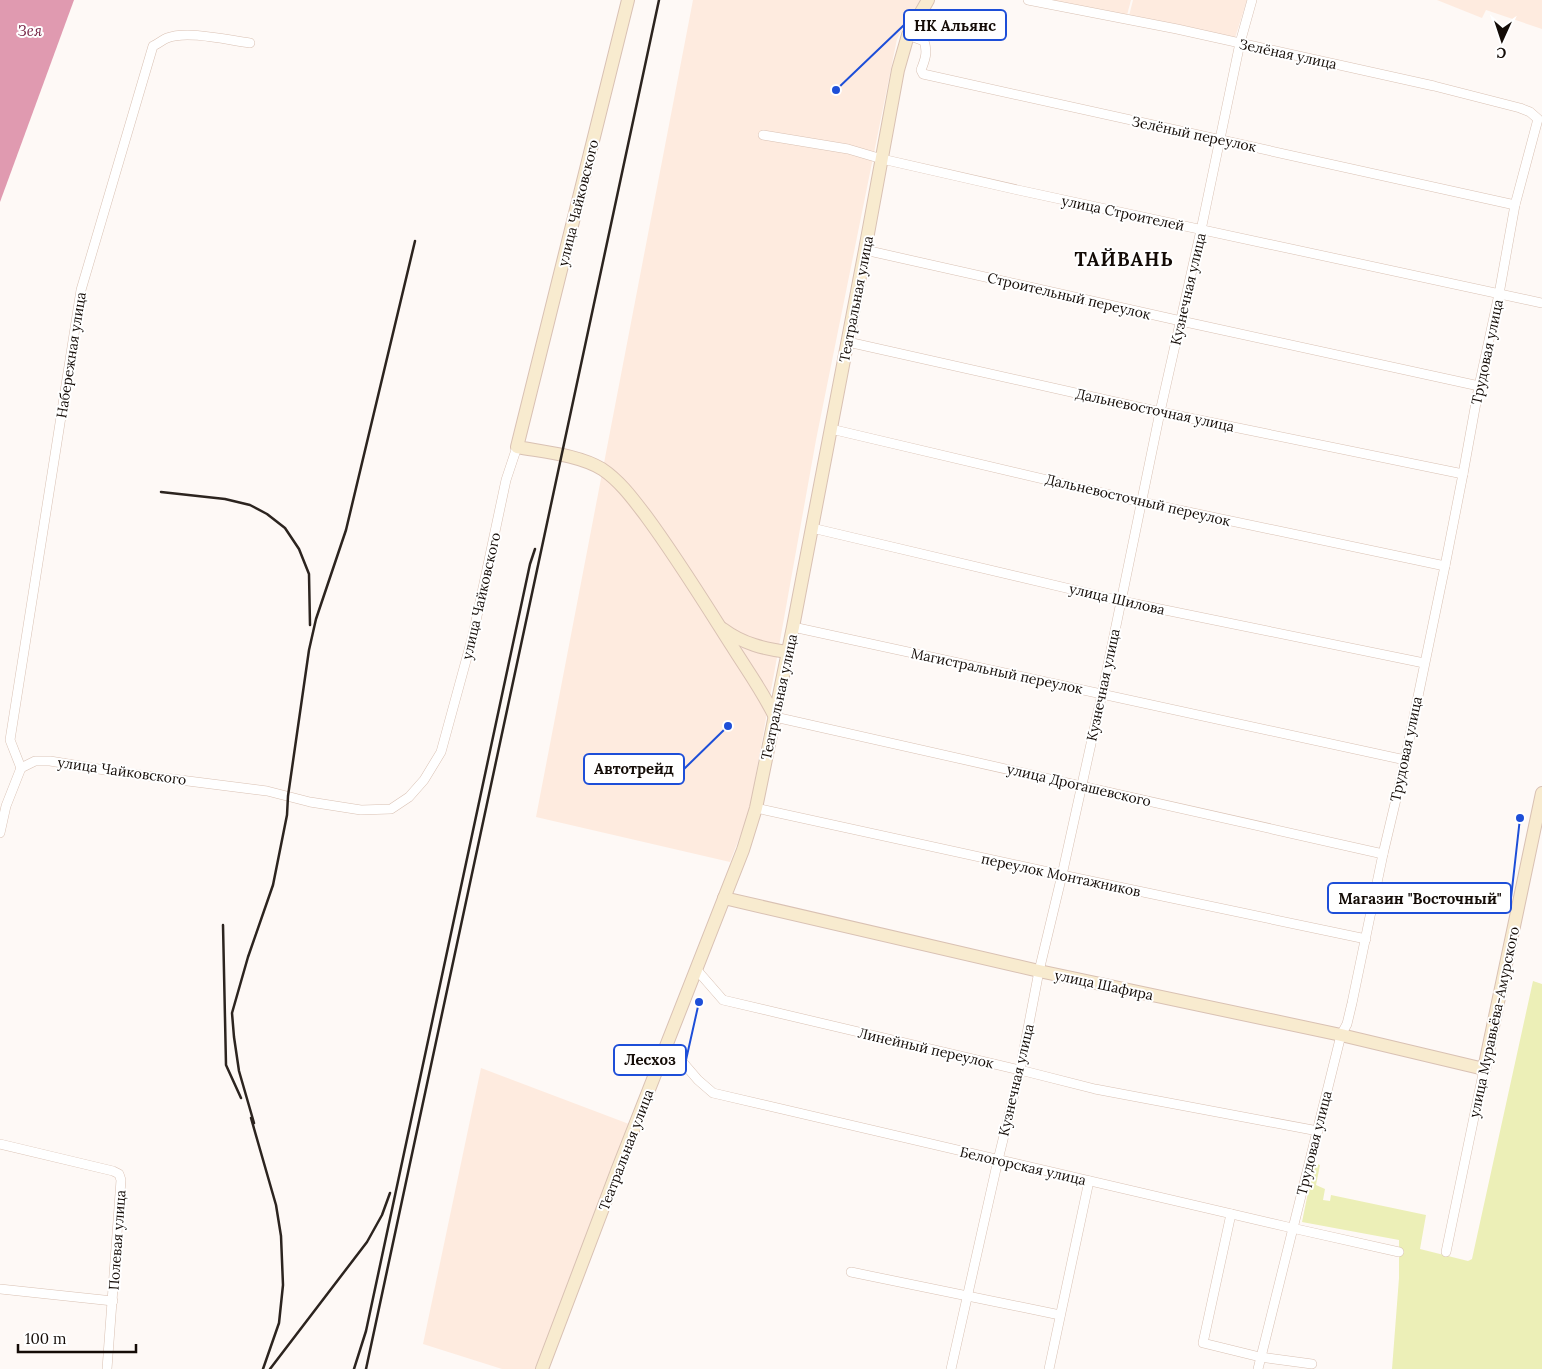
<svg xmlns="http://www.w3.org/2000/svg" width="1542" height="1369" viewBox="0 0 1542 1369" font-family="Lora,serif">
	<rect width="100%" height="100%" fill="#fef9f6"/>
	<g fill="#feebdf">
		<polygon points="693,0 920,0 897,39 816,440 749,813 730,862 536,817"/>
		<polygon points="1050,0 1131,0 1127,15"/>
		<polygon points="1133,0 1247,0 1235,38 1129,16"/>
		<polygon points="1437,0 1542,0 1542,29 1486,10 1482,18"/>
		<polygon points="481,1068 629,1124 536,1369 502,1369 423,1344"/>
	</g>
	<polygon fill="#ecefb7" points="1533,981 1542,984 1542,1369 1392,1369 1399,1278 1399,1240 1302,1222 1314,1163 1320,1165 1316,1185 1325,1189 1323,1200 1330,1201 1331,1195 1426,1215 1420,1249 1468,1261 1472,1259"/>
	<polygon fill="#e09ab0" points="0,0 74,0 0,202"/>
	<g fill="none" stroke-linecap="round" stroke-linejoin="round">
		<g stroke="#d9c1b3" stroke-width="10">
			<g id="street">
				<polyline points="1028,0 1177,29 1434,86 1520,108 1530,112 1538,119 1515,205 1499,294 1479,386 1463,474 1445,566 1402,774 1383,854 1352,1003 1347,1024 1341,1035 1258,1369"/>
				<path d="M908 35 924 41C928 52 925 60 921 70L923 74 1515 205"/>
				<polyline points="763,135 848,149 882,159 1018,190 1542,303"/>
				<polyline points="865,250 1181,321 1479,386"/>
				<polyline points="848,342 1160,412 1463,474"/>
				<polyline points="831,429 1141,502 1445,566"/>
				<polyline points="812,528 1121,601 1424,663"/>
				<polyline points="793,627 1405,760"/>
				<polyline points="775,717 1383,854"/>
				<path d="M21 768 10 740 81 290 153 46C158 44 162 40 167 38 187 30 227 40 250 43"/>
				<polyline points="21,768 35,761 50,761 117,772 267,791 310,802 361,810 391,809 409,797 424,780 441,752 473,635 506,480 517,447"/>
				<polyline points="756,808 1062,875 1366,939"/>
				<polyline points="0,833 6,806 21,768"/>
				<polyline points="696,969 723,1000 1020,1070 1095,1089 1318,1131"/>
				<polyline points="667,1044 698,1080 713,1093 1292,1228 1399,1252"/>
				<polyline points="0,1144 113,1171 119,1174 121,1180 107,1369"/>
				<polyline points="1231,1214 1203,1343 1260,1357 1312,1364"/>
				<polyline points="1446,1252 1484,1069"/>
				<polyline points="851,1272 1060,1315"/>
				<polyline points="0,1289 113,1301"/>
				<polyline points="951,1369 998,1160 1020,1070 1039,971 1062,875 1102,694 1160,412 1201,230 1240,43 1252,0"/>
				<polyline points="1049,1369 1089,1181"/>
			</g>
		</g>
		<g stroke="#d9c1b3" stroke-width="14">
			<g id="secondary">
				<path d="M628 0 517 447C544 452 579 455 602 469 620 481 633 499 646 516 677 558 704 602 732 646 747 670 763 692 775 717"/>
				<path d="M723 629C743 644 765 649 788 652"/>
				<polyline points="724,898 1039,971 1341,1035 1484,1069 1542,793"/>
				<polyline points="542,1369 617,1171 743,850 756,808 793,627 865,250 898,70 908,35 928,0"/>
			</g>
		</g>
		<use href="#street" stroke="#fff" stroke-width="9"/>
		<use href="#secondary" stroke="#f8ebcf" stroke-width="12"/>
		<g stroke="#2c241f" stroke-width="2.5">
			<polyline points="161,492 225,499 250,505 267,514 285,528 299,549 309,574 310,625"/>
			<polyline points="223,925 226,1065 241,1098"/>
			<polyline points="251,1118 276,1205 281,1236 283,1285 279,1323 263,1369"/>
			<polyline points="254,1123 239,1071 234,1037 232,1013 248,957 273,885 287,815 288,796 309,650 316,619 346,530 415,241"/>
			<polyline points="270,1369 367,1242 382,1215 390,1193"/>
			<polyline points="354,1369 366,1331 530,564 535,549"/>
			<polyline points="366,1369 659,0"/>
		</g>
	</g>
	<g text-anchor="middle" stroke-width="4" stroke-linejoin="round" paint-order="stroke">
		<g font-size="14" fill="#140c07" stroke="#fff">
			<text transform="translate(1288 54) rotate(12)" y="5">Зелёная улица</text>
			<text transform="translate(1194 134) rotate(12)" y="5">Зелёный переулок</text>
			<text transform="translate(578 203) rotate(-76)" y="5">улица Чайковского</text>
			<text transform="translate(1123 213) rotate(12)" y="5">улица Строителей</text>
			<text transform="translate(1188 289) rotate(-77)" y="5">Кузнечная улица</text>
			<text transform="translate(1069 296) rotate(13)" y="5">Строительный переулок</text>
			<text transform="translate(856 299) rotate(-79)" y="5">Театральная улица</text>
			<text transform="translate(1487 352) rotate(-78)" y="5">Трудовая улица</text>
			<text transform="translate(71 355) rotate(-81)" y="5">Набережная улица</text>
			<text transform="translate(1155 410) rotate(12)" y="5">Дальневосточная улица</text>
			<text transform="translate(1138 500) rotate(13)" y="5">Дальневосточный переулок</text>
			<text transform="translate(481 596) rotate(-77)" y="5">улица Чайковского</text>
			<text transform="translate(1117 599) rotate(13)" y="5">улица Шилова</text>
			<text transform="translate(997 671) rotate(12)" y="5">Магистральный переулок</text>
			<text transform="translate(1103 685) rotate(-78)" y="5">Кузнечная улица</text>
			<text transform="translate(779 697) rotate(-78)" y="5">Театральная улица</text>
			<text transform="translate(1406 749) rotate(-78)" y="5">Трудовая улица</text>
			<text transform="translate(122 771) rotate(8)" y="5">улица Чайковского</text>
			<text transform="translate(1079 785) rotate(13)" y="5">улица Дрогашевского</text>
			<text transform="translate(1061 875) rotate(12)" y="5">переулок Монтажников</text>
			<text transform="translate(1104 985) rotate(12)" y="5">улица Шафира</text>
			<text transform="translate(1494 1022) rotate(-78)" y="5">улица Муравьёва-Амурского</text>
			<text transform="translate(926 1048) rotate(13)" y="5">Линейный переулок</text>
			<text transform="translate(1016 1080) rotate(-77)" y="5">Кузнечная улица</text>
			<text transform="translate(1314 1143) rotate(-76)" y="5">Трудовая улица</text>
			<text transform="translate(626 1150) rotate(-69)" y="5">Театральная улица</text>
			<text transform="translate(1023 1166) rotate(13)" y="5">Белогорская улица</text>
			<text transform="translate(117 1240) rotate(-86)" y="5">Полевая улица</text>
		</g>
		<g font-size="15" font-style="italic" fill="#7a2949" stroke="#fff">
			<text x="30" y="36">Зея</text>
		</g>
		<g font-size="19" font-weight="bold" letter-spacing="1" fill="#140c07" stroke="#fff">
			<text x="1124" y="266">ТАЙВАНЬ</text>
		</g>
	</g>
	<path fill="none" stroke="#1d4ed8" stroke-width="2" d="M836 90L904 25M728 726L684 769M1520 818L1511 898M699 1002L686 1060"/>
	<g fill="#1d4ed8" stroke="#fff" stroke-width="2">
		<circle cx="836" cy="90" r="5"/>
		<circle cx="728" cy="726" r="5"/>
		<circle cx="1520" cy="818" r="5"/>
		<circle cx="699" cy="1002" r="5"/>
	</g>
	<g fill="#fff" stroke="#1d4ed8" stroke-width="2">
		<rect x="904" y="10" width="102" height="30" rx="5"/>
		<rect x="584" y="754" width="100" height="30" rx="5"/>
		<rect x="1328" y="883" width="183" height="30" rx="5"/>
		<rect x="614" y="1045" width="72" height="30" rx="5"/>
	</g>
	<g font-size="15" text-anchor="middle" font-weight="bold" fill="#140c07">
		<text x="955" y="31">НК Альянс</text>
		<text x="634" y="774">Автотрейд</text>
		<text x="1420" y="904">Магазин "Восточный"</text>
		<text x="650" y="1065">Лесхоз</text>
	</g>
	<g transform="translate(1502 40) rotate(183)" stroke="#ffffff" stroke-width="4" paint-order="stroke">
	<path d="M0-4L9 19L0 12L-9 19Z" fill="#140c07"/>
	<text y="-8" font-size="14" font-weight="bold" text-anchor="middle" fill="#140c07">С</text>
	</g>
	<path d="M18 1344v8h118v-8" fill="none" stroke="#140c07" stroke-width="2.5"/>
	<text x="25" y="1344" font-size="15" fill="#140c07" stroke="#ffffff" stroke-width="4" paint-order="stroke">100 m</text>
</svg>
